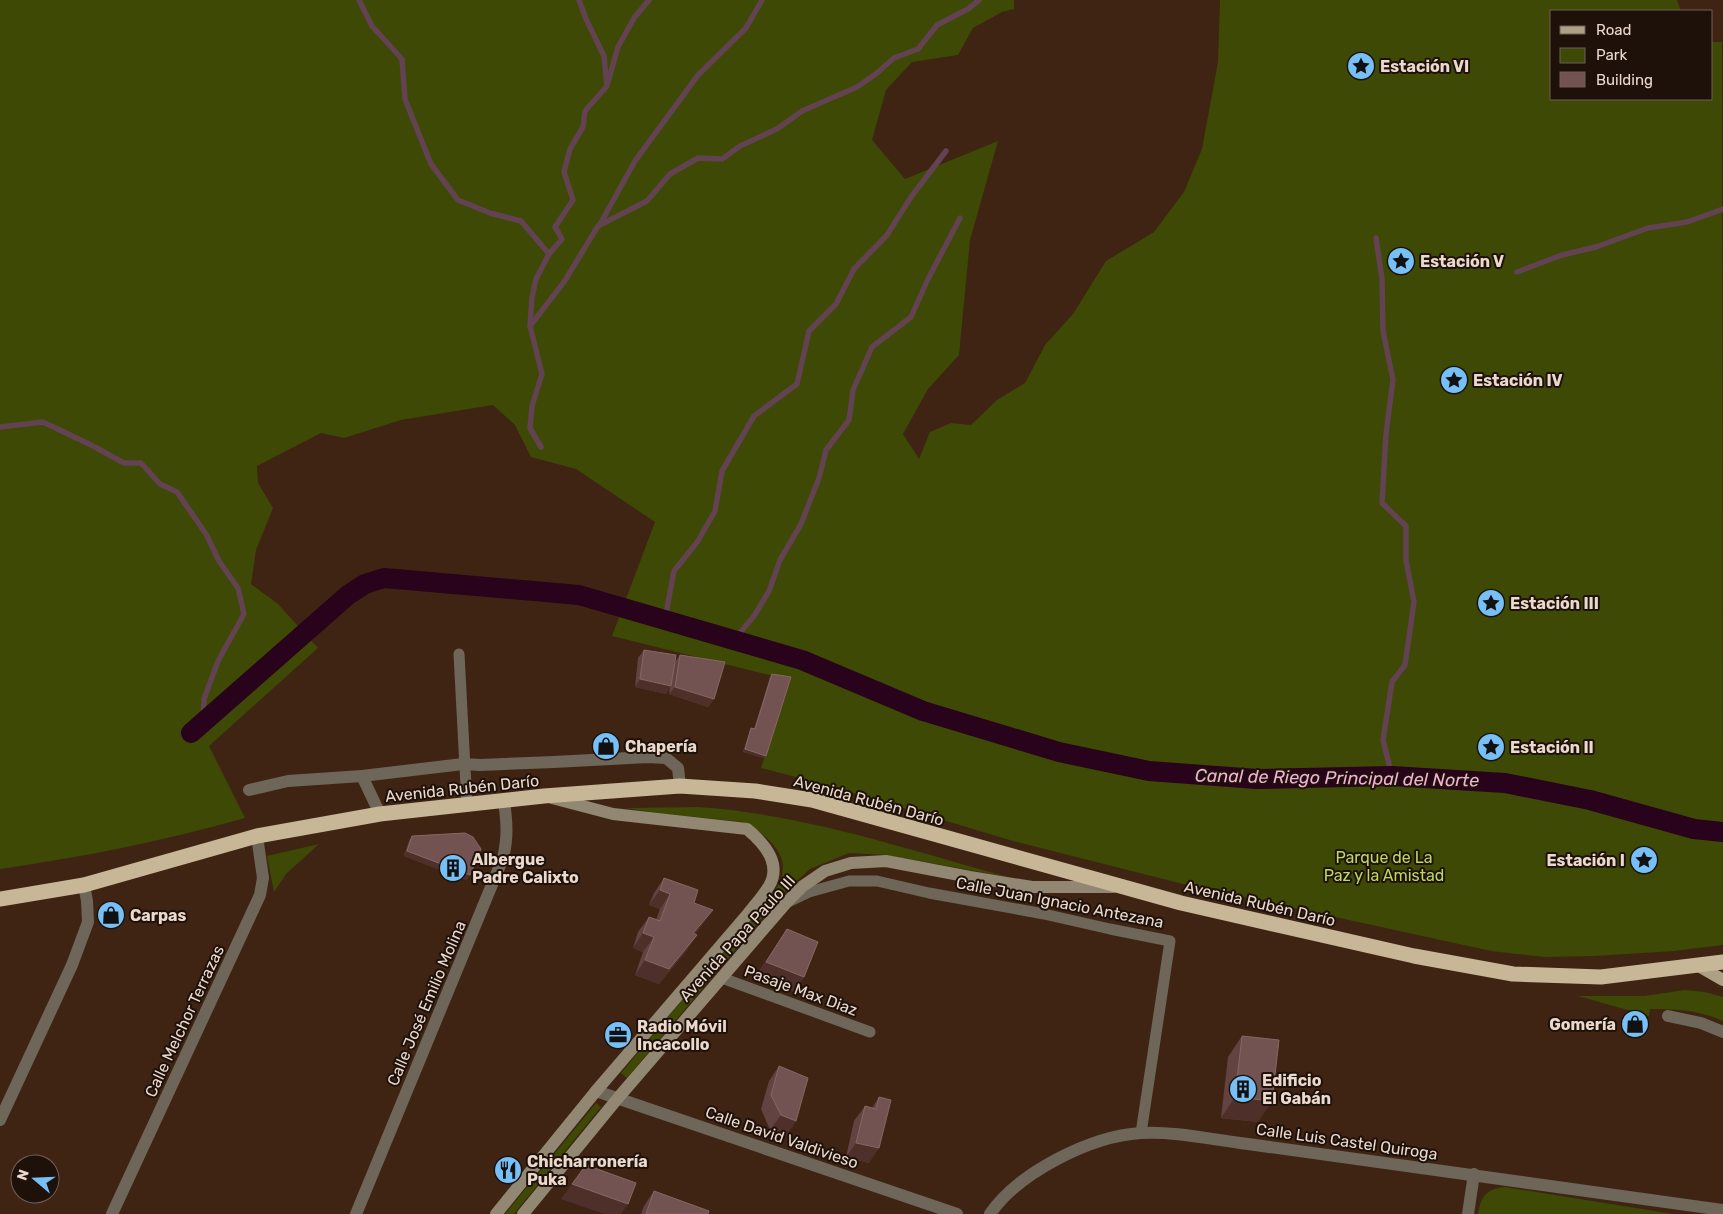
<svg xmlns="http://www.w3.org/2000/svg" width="1723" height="1214" viewBox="0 0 1723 1214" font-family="Rubik,sans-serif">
	<rect width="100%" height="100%" fill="#3f2414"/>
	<g fill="#3d4904">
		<path d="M0 0H1014V9L1002 12 973 28 958 55 912 62 886 90 872 140 905 179 998 141 970 240 959 355 928 389 903 434 919 459 930 432 951 423 971 425 997 400 1025 383 1045 345 1073 314 1106 261 1154 232 1184 192 1202 149 1218 62 1220 0H1677L1681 11H1552V99H1712V42H1722L1723 945 1674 951 1594 956 1545 957 1491 951 1179 883 1013 841 823 784 761 768 789 680 612 636 655 522 576 469 531 457 515 425 493 405 401 420 344 438 321 433 257 466 258 483 273 508 256 550 251 584 278 604 318 648 209 746 245 818C164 841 83 857 0 869Z"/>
		<path d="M698 807C803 814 906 849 1008 877L886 855 849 853 810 869 783 893 627 1078 621 1073 781 882C781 877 783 871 783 866 782 847 759 830 744 822L657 813 626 808Z"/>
		<polygon points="319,844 286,874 274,892 267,856"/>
		<path d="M1685 990 1705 992 1723 997V1021C1699 1010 1676 1009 1650 1009L1649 1016 1578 996H1644Z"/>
		<polygon points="596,1103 601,1107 514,1214 505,1214"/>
		<path d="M1505 1187 1673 1214H1478C1481 1196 1486 1189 1505 1187Z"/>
	</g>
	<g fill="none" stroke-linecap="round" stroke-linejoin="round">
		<g stroke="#634251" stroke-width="5.5">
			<polyline points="359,0 372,26 402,59 405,99 431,164 458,200 490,213 521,221 549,254"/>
			<polyline points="608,82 618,47 634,18 649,0"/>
			<polyline points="599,226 635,161 698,75 746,28 762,0"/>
			<polyline points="1376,238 1382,279 1383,331 1393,380 1386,434 1382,503 1406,526 1406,560 1414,602 1405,665 1392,682 1383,740 1392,776"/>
			<polyline points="1517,272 1562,255 1596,247 1648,228 1687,222 1723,209"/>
			<polyline points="530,326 564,282 598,226 647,201 670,174 698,158 722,159 740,146 777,129 802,111 857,87 877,73 894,58 918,49 937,25 968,9 979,0"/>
			<polyline points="0,427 43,422 93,446 124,463 141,463 160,484 177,492 206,534 219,561 238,588 244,614 218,661 204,699 203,724"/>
			<polyline points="541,447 530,428 532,406 542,374 530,326 532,297 536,279 549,254 562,239 555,227 573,200 564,172 570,149 583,127 585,111 607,86 604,56 586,19 579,0"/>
			<polyline points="665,619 674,571 698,541 715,511 722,471 754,416 797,384 809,331 836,304 854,269 887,235 911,197 946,151"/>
			<polyline points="734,640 754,616 769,591 780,560 801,524 819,478 826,450 849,420 853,390 872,347 911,317 928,279 960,218"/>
		</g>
		<polyline stroke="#29021c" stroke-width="20" points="191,733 348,595 365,584 384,578 579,595 802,660 923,711 1059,752 1149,771 1257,779 1392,776 1505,783 1590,800 1694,829 1723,832"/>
		<g stroke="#6d6659" stroke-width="11">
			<polyline points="459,654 467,805"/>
			<polyline points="790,901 809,892 849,881 877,881 929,893 1044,914 1110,929 1170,941 1141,1133"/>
			<polyline points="722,978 870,1032"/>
		</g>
		<g stroke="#6d6659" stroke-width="12">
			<polyline points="362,776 380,814"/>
			<polyline points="249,790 288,781 362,776 463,764 480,765 554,762 648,757 666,758 678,768 680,786"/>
			<polyline points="1668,1016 1701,1023 1723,1032"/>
			<polyline points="596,1091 957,1214"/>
			<polyline points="0,1120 72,965 88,922 87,901 84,885"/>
			<polyline points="112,1214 260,895 263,878 257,836"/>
			<path d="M356 1214 503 858C508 837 507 823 504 801"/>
			<path d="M990 1214C1019 1172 1091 1136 1141 1133 1176 1131 1213 1140 1248 1144L1723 1210"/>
			<polyline points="1468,1214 1474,1174"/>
		</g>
		<g stroke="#918772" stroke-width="12">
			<path d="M496 1214 596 1091 747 915C754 906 763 896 769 886 782 864 764 843 747 829L613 814 552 798"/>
			<polyline points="523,1214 618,1098 786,903 803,886 825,871 851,863 886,861 970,877 1032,887 1113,887"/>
		</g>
		<polyline stroke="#ada085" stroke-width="12" points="1697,965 1723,980"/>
		<polyline stroke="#c7b796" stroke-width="15" points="0,899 84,885 257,836 380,814 544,796 680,786 755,791 812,800 1181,903 1414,956 1513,974 1601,977 1723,962"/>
	</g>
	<g fill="#634242">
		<polygon points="644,650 675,662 680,655 714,699 708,707 669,694 670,687 666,694 635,687 638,658"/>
		<polygon points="772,674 766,756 764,758 743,752 751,728 754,729 770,677"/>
		<polygon points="412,836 470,875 466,880 404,856 409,841"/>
		<polygon points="664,878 694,903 702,925 695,934 687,950 659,984 635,975 643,952 633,948 638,932 649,917 656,920 660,909 649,905 654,893"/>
		<polygon points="787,929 804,977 794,992 756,976"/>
		<polygon points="1242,1036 1258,1122 1221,1118 1228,1057"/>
		<polygon points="779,1066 796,1121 786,1136 770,1130 761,1109 769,1081"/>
		<polygon points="879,1097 869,1163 846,1157 854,1121 865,1106 872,1108"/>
		<polygon points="654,1191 708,1214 641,1214 644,1206"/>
	</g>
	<g fill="#4f2f29">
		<polygon points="640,679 671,686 666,694 635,687"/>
		<polygon points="675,687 714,699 708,707 669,694"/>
		<polygon points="745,749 766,756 764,758 743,752"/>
		<polygon points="407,851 470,875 466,880 404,856"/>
		<polygon points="660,890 670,894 660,909 649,905"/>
		<polygon points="713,910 702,925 683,948 693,933"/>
		<polygon points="643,933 654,937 643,952 633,948"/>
		<polygon points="697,935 687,950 659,984 635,975 645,960"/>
		<polygon points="766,962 804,977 794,992 756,976"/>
		<polygon points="1235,1097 1272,1101 1258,1122 1221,1118"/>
		<polygon points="781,1115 796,1121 786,1136 770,1130"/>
		<polygon points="856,1143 879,1148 869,1163 846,1157"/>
		<polygon points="572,1184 628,1204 621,1214 604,1214 561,1199"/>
	</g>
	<g fill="#725351" stroke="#856864">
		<polygon points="644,650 676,655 671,686 640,679"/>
		<polygon points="680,655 725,662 714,699 675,687"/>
		<polygon points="772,674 791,677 766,756 745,749 751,728 755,729"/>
		<polygon points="465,833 473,837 481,849 470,875 407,851 412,836"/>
		<polygon points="664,878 698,890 694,903 713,910 693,933 697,935 669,969 645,960 654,937 643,933 649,917 660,921 670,894 660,890"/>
		<polygon points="787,929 818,942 804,977 766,962"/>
		<polygon points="1242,1036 1279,1040 1272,1101 1235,1097"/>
		<polygon points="779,1066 808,1078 796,1121 781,1115 771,1095"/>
		<polygon points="879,1097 891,1100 879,1148 856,1143 865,1106 876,1109"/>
		<polygon points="586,1165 636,1183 628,1204 572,1184"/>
		<polygon points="654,1191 709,1211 708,1214 646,1214"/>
	</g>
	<defs>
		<g id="sight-disc" transform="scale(1.4375)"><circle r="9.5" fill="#77c0f7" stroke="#1d110a"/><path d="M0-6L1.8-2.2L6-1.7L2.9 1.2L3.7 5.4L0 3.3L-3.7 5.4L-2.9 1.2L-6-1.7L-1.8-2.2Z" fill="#111"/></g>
		<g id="shop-disc" transform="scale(1.4375)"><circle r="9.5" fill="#77c0f7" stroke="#1d110a"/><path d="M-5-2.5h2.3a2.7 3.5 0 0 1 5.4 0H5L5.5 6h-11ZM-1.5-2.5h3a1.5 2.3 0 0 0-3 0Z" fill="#111"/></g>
		<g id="building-disc" transform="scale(1.4375)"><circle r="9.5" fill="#77c0f7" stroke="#1d110a"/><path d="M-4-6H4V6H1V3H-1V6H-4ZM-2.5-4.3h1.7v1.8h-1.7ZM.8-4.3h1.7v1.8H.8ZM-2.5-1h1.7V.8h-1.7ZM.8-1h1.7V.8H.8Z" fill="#111"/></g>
		<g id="office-disc" transform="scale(1.4375)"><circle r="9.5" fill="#77c0f7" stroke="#1d110a"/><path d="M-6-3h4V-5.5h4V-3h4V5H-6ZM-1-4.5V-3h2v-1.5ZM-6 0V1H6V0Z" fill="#111"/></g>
		<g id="restaurant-disc" transform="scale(1.4375)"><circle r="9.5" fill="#77c0f7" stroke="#1d110a"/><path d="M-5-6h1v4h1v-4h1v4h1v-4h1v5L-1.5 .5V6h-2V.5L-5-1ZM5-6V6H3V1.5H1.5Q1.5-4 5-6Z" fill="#111"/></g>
	</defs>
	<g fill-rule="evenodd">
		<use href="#sight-disc" x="1361" y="66"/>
		<use href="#sight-disc" x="1401" y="261"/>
		<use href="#sight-disc" x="1454" y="380"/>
		<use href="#sight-disc" x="1491" y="603"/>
		<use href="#shop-disc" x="606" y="746"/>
		<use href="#sight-disc" x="1491" y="747"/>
		<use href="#sight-disc" x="1644" y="860"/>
		<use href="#building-disc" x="453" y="868"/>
		<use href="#shop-disc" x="111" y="915"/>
		<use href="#shop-disc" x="1635" y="1024"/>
		<use href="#office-disc" x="618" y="1035"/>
		<use href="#building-disc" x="1243" y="1089"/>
		<use href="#restaurant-disc" x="508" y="1170"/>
	</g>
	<g text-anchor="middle" stroke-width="4" stroke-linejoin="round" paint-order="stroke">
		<g font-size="16" font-weight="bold" fill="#ebd9ce" stroke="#1d110a" text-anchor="start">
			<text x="1380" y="72">Estación VI</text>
			<text x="1420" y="267">Estación V</text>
			<text x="1473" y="386">Estación IV</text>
			<text x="1510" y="609">Estación III</text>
			<text x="625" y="752">Chapería</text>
			<text x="1510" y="753">Estación II</text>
			<text x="472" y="865">Albergue<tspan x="472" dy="18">Padre Calixto</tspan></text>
			<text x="1625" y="866" text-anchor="end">Estación I</text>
			<text x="130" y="921">Carpas</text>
			<text x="1616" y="1030" text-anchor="end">Gomería</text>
			<text x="637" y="1032">Radio Móvil<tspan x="637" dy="18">Incacollo</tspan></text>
			<text x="1262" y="1086">Edificio<tspan x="1262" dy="18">El Gabán</tspan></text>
			<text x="527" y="1167">Chicharronería<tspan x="527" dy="18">Puka</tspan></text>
		</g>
		<g font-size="16" fill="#ebd9ce" stroke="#1d110a">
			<text transform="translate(462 788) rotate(-6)" y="6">Avenida Rubén Darío</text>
			<text transform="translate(869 800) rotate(15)" y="6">Avenida Rubén Darío</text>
			<text transform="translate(1060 902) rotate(11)" y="6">Calle Juan Ignacio Antezana</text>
			<text transform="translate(1260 903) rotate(13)" y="6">Avenida Rubén Darío</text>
			<text transform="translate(737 938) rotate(-48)" y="6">Avenida Papa Paulo III</text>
			<text transform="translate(801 990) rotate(20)" y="6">Pasaje Max Diaz</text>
			<text transform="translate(426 1003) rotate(-67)" y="6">Calle José Emilio Molina</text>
			<text transform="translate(184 1021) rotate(-65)" y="6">Calle Melchor Terrazas</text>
			<text transform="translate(782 1137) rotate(19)" y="6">Calle David Valdivieso</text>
			<text transform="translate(1347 1141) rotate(8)" y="6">Calle Luis Castel Quiroga</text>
		</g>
		<g font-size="16" fill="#bed95b" stroke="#1d110a">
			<text x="1384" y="863">Parque de La<tspan x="1384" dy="18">Paz y la Amistad</tspan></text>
		</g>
		<g font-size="18" font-style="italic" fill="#f3afd6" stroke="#1d110a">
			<text transform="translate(1337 778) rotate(1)" y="6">Canal de Riego Principal del Norte</text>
		</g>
	</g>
	<rect x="1550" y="10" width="162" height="90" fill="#1d110a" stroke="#6f6158"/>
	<rect x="1560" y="26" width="25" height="8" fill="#ada085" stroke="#6f6158"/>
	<text x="1596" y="35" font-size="15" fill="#ebd9ce">Road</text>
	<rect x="1560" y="48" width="25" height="15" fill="#3d4904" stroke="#6f6158"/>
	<text x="1596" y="60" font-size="15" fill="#ebd9ce">Park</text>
	<rect x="1560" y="72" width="25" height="15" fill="#725351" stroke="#6f6158"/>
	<text x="1596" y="85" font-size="15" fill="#ebd9ce">Building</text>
	<g transform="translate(35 1179) rotate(289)"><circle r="24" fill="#1d110a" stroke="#6f6158"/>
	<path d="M0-4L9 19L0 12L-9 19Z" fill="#77c0f7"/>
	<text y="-8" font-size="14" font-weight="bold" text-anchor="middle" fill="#ebd9ce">N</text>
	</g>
</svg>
